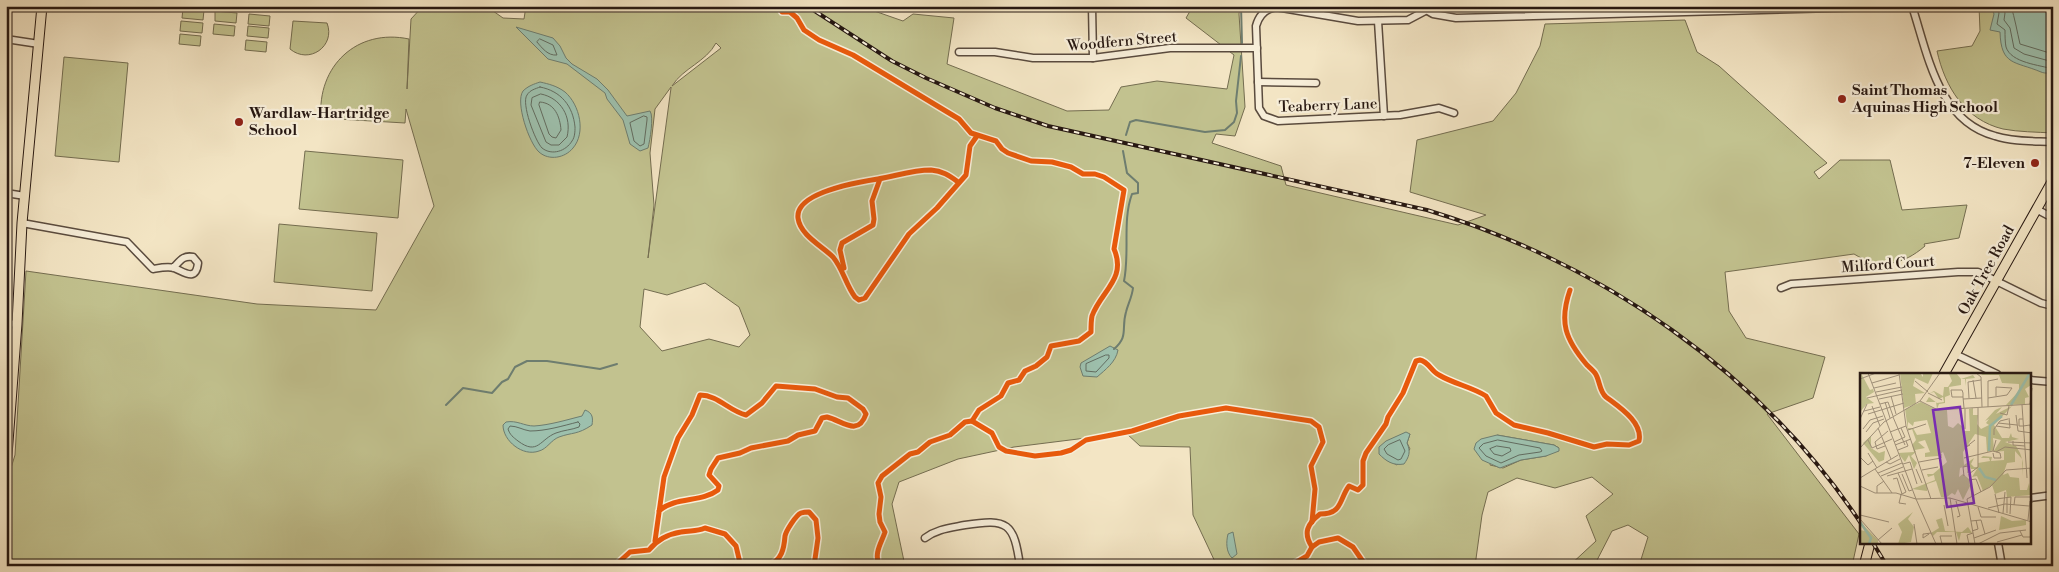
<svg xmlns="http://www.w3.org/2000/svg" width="2059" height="572" viewBox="0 0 2059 572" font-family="'Libre Bodoni',serif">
	<rect width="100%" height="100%" fill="#f3e5c4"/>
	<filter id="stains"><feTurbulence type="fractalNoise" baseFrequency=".004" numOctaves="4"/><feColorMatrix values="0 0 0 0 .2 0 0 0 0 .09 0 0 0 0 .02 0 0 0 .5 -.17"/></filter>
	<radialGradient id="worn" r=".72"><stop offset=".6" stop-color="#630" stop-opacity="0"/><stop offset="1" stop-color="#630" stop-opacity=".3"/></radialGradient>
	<g fill="#c2c28f" stroke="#746d50" fill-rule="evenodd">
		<path d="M423 6H486L503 18 524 19 526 6H860L903 21 913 14 954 18 947 64 1067 111 1109 110 1121 87 1157 81 1227 89 1234 55 1186 18 1193 6H1240L1239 14 1245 107 1235 136 1216 134 1212 143 1281 166 1286 185 1458 225 1486 215 1410 192 1417 140 1493 121 1516 93 1540 46 1545 24 1685 20 1697 52 1719 66 1827 163 1814 172 1819 179 1840 160H1890L1902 210 1967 205 1959 238 1924 244 1925 246C1903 265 1880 270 1854 254L1725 272 1729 311 1746 338 1825 357 1813 398 1767 414 1859 534 1852 566H1639L1648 537 1628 525 1612 531 1594 566H1569L1596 541 1586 516 1613 494 1592 477 1555 488 1517 478 1488 492 1482 515 1475 566H1217L1193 515 1190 447 1140 446 1126 433 1014 447 958 459 899 482 892 504 905 566H6V484L15 455 26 271 257 304 376 310 434 206 406 109 405 123 321 118C317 66 357 28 409 39L407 89 411 19ZM716 43 721 48 672 86C683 68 706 62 716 43ZM671 87V88L648 258 654 205 650 153 655 109ZM705 283 739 307 750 335 739 347 709 339 662 351 640 327 644 289 667 295ZM1410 434 1407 443 1410 449 1397 465 1384 458ZM1497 435 1554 445 1559 448 1546 456 1521 460 1503 468 1490 465Z"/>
		<path d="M1979 6H2053V133C2036 132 2019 132 2003 129 1965 120 1945 87 1937 51L1972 46 1980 31Z"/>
		<polygon points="183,8 204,10 203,20 182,18"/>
		<polygon points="215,11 237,13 236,23 215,21"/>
		<polygon points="249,14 270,16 269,26 248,24"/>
		<polygon points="181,21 203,23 202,33 180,31"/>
		<path d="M293 21 327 23C336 46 309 65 290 49Z"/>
		<polygon points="214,24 235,26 234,36 213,34"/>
		<polygon points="248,26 269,28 268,38 247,36"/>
		<polygon points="180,34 201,36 200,46 179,44"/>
		<polygon points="246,40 267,42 266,52 245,50"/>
		<polygon points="64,57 128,63 119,162 55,156"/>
		<polygon points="305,151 403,160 398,218 299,209"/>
		<polygon points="279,224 377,233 372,291 274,282"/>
	</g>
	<g fill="#9dc0ad" stroke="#6e7d6f">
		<path d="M1991 6 2053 7V75C2048 72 2046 74 2041 72 2015 61 2001 66 2000 32L1990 30 1994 14Z"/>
		<path d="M516 27 553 38 560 46 566 58 572 64 597 79 608 90 627 116 650 111C654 117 650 140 648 148L640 151 630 144 623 120 607 99 605 93 567 64 548 59Z"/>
		<path d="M540 82C549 84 557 86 565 92 580 105 586 133 573 148 565 158 549 161 539 152 529 143 515 102 523 91 528 86 534 84 540 82Z"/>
		<path d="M1110 346 1118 350C1116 362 1105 370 1097 377L1083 376 1080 367 1081 363Z"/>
		<path d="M585 410C593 413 593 418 592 425 577 435 573 432 559 437 551 440 547 449 539 451 523 457 503 441 503 425L506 422C517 420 524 426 534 426 550 425 566 420 582 416Z"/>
		<path d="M1406 432 1410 434 1407 443C1411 452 1409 457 1404 464 1393 466 1386 461 1379 454V447L1386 441Z"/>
		<polygon points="1497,435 1554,445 1559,448 1559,451 1546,456 1521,460 1500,468 1482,460 1474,449 1476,443 1481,439"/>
		<path d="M1233 532 1237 554 1232 558C1226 552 1226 542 1228 534Z"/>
	</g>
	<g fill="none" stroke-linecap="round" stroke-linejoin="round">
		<g stroke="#626c60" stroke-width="1">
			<path d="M1996 6 1999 13 1997 24 2005 30C2005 36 2005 42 2006 47 2011 63 2040 65 2053 69"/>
			<polyline points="2003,6 2005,13 2004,20 2010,28 2014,48 2024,54 2053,62"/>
			<path d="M2011 6C2015 19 2017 31 2020 44L2053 54"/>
			<path d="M540 39 553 45 557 55C548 56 542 48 537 42Z"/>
			<path d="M540 87C561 91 573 106 575 127 575 131 575 137 572 141 566 151 552 156 542 148 535 141 521 103 527 95 530 90 535 89 540 87Z"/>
			<path d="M541 94C561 98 572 117 567 137L559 145H551L546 142 531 105 532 98Z"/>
			<path d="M540 102C555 103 560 117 561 130L556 138 552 137 549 134 539 105Z"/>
			<polygon points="644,116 647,117 647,120 644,144 640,146 634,141 630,123"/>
			<polygon points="1106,355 1109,355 1109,358 1096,372 1086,371 1086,364"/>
			<path d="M578 422 580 424 579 427C571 430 564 430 556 433 540 439 538 456 518 441 513 437 510 435 508 429L510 426C517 426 523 430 530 431 546 431 562 426 578 422Z"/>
			<polygon points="1400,440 1405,451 1401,459 1398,460 1387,454 1384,449 1388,445"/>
			<polygon points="1498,440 1540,448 1542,451 1540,452 1519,455 1501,463 1486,456 1479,448 1483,444"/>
			<polygon points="1497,446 1510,448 1511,451 1502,456 1494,454 1490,449"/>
		</g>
		<g stroke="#6e7d6f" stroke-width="2">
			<polyline points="1241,6 1242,43"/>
			<polyline points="1126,135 1130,122 1136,120 1205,132 1225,130 1234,122 1237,113 1236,101 1241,56"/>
			<path d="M1114 349C1129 336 1121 329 1126 312 1128 304 1132 297 1133 288L1124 281C1130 252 1122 221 1132 194L1138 193V183L1127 173 1123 151"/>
			<polyline points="446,405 463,388 492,393 502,382 508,379 515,367 527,361 547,361 600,369 617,364"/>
		</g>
		<g stroke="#5a4b3e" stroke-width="9">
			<g id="minor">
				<polyline points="1092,6 1093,58"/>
				<polyline points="1419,6 1433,14 1456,18 1911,6"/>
				<path d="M1912 6C1928 55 1938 121 1995 136 2013 142 2034 141 2053 142"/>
				<path d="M1425 11 1408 20 1358 21 1276 7C1265 9 1259 15 1256 26L1259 108 1264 116 1278 121 1400 115 1439 108 1454 113"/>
				<polyline points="1378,21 1384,116"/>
				<polyline points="6,39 39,44"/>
				<polyline points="959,52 995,52 1033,58 1093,58 1170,48 1257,48"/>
				<polyline points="1258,82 1316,83"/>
				<polyline points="6,193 25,196"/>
				<polyline points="2036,209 2053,218"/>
				<path d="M22 223 127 242 153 269C159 268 168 266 174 268 183 271 196 283 198 263L193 257C183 255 180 261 173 268"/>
				<polyline points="1781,288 1791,284 1958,272 1978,272 2041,303 2053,306"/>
				<polyline points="6,323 17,324"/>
				<polyline points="1955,354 1997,374"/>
				<polyline points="2030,380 2053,382"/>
				<polyline points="2030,498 2053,495"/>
				<path d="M925 538C937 529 950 528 965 525 1008 518 1014 523 1020 566"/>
				<polyline points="1998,543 2002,566"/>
			</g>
		</g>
		<g stroke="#271812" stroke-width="11">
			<g id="major">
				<polyline points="1944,374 2053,180"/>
				<polyline points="6,468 17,324 22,223 42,6"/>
				<polyline points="1864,566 1870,543"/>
			</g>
		</g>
		<use href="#minor" stroke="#f7eed9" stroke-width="6"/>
		<use href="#major" stroke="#f3e5c4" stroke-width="9"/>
		<g stroke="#271812" stroke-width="4">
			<g id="rail">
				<path d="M807 6 892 61 926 78 995 108 1048 126 1427 210C1601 263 1761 372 1862 525"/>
				<polyline points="1873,543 1887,566"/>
			</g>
		</g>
		<use href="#rail" stroke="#f7eed9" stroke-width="2" stroke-dasharray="5.5" stroke-linecap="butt"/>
		<g stroke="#f7eed9" stroke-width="8">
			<g id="cycleway">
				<path d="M779 6 782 12H790L797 18 804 30 819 40 853 55 944 110 959 119 971 133 996 141 1002 149 1008 153 1031 161 1052 162 1071 167 1083 174H1095L1104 177 1124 190 1114 249C1127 279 1101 291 1092 316 1091 321 1091 327 1091 332L1079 341 1051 346 1047 357 1036 366 1025 371 1019 380 1008 383 1001 396 979 410 972 421"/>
				<path d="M958 182C949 175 942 171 931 170 912 170 896 176 878 179 859 182 795 192 798 218 800 235 822 246 833 257 843 269 846 285 855 297L859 300 865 298 909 234 937 208 966 175 970 146 977 136"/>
				<polyline points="844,268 840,250 842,243 873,225 874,219 872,201 880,179"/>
				<path d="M655 541 664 477 678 438 692 415 700 395C718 395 729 411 746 415L762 403 776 386 815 389 837 397 848 398 863 409 866 414C858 437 843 421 827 417L822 418 815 431 798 435 788 441 751 448 740 453 718 458 711 469 709 475 719 486 718 490C701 503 676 496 659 511"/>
				<path d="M1312 547C1303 533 1307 524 1320 514 1343 514 1339 499 1349 486L1358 490 1363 485V461L1366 453 1386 424 1388 417 1403 393 1416 361 1420 360C1429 362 1431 371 1439 375 1454 384 1472 387 1486 396L1496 413 1514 425 1548 433 1594 447 1607 444 1629 445 1639 441C1643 422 1619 407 1606 397 1599 391 1600 380 1595 373 1593 370 1589 367 1587 365 1565 339 1559 322 1570 290"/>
				<path d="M620 566 619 562 630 552 649 550C657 540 668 534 681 532 690 530 696 532 705 528L725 534 736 546 740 563 748 566"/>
				<path d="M768 566C782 560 784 549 785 536 786 531 796 515 801 513 804 512 806 512 809 512L816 520 818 538 814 566"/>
				<path d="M879 566C874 552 881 544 885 532L880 522 879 514 881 497 878 483 882 476 910 454 918 452 930 442 950 435 965 422 972 421 992 433 999 447 1006 451 1035 456 1061 453 1071 450 1086 440 1132 431 1179 416 1226 408 1311 421 1319 427 1323 442 1311 466 1315 489 1312 522"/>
				<polyline points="1294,566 1295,563 1307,556 1312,547 1319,542 1338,538 1353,547 1366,566"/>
			</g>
		</g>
		<use href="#cycleway" stroke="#e8590c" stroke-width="5"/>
	</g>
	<g fill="#8f2418" stroke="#f7eed9" stroke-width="2">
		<circle cx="1842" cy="99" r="5"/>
		<circle cx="239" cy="122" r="5"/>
		<circle cx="2035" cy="163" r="5"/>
	</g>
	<g text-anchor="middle" stroke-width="4.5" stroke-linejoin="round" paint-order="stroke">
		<g font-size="15" fill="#271812" stroke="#f7eed9">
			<text transform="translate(1122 41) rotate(-5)" y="5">Woodfern Street</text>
			<text transform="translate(1328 105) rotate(-2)" y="5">Teaberry Lane</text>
			<text transform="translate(1888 264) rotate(-4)" y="5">Milford Court</text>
			<text transform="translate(1986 270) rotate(-61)" y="5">Oak Tree Road</text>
		</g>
		<g font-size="15" font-weight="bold" fill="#271812" stroke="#f7eed9" text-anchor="start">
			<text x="1852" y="95">Saint Thomas<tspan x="1852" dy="17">Aquinas High School</tspan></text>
			<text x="249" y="118">Wardlaw-Hartridge<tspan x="249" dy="17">School</tspan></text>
			<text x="2025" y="168" text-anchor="end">7-Eleven</text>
		</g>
	</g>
	<g transform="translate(1860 373)">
		<rect width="171" height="171" fill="#f3e5c4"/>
		<path d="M1 0 10 17 13 16 14 19 6 24 14 30 7 31 0 39ZM40 0H60L63 4V0H73L68 11 55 5 53 13 65 20 55 21 56 31 44 35ZM96 0 101 6 113 2 115 5 106 6V13L105 6H101V12L89 14 90 22 85 24V30L79 31 77 36 76 29H66L69 24 77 30 84 29 83 24 79 26 74 19 70 20 74 18 83 23 84 14H88L92 8 89 1ZM124 0H171V12L165 16 169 24 165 25V31L146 32 159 18V11L142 10 139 2H121ZM61 29 77 37H87L88 53 93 55 98 50 104 55 103 58H110L109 36 113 35V42H118L117 51 121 56 129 52 126 50 129 46 125 48 135 37 142 34 136 41 152 33 134 52 142 65H149L151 60 152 64 159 66 145 69 156 73 160 80 162 86 163 90V103L162 86 155 78V89L147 90 143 102 148 100 150 104 159 105 160 117H167L169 110 171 122 147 124 146 117 135 121 132 112 123 118 117 103 112 104 117 96H111L109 92 100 95 99 104 103 101 109 106 110 113 103 127 98 116 95 122 92 120 87 124H81L76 108 67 111V118L52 116 75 107 74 102 68 104 67 101H73L87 89 83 79 78 83 65 84V80L70 79 65 67 58 69 65 75 55 77 56 79 51 83 57 90 54 96 49 82 45 89 38 80 54 79 52 72 56 67 52 56 48 57 45 36ZM67 47 71 60 57 62 53 55H48V49L53 53 54 49ZM115 61 126 64 127 79 134 77 133 65 141 67 133 79 144 78V87L131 88 132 84 123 83 121 85H129L130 88 118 90V94H114L111 91 114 85 104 92 103 79ZM11 63V75L19 80 25 78 24 87 19 89 3 70ZM53 139 48 146 54 154 51 169 38 171 42 159 38 151ZM141 143 152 148 166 147V152L139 157ZM82 145 85 158 102 159 108 154 112 160H101L99 168 96 159H77L73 163 71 160 79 155 76 147ZM2 151 18 167V171H1L0 157 5 158Z" fill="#c2c28f" fill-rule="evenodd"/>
		<path fill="none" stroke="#9dc0ad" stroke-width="2.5" d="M151 32 170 0M129 78 130 53 142 43M119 95 125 104 136 107M0 149 11 165 9 171"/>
		<path fill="none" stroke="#a1937d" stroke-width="1" d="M8 0 56 126 90 125 172 149M39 0 46 53 71 126M116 0 121 4 122 34M0 6 16 0M113 7 116 25M55 8 68 19M12 10 39 2M14 15 36 10M16 19 42 14M68 20 82 27M31 23 36 41M103 24H92L91 17H102L103 20V24L104 35M7 25 42 17M109 25 108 9 121 7M128 25 147 22 152 15 136 14V23M19 26 43 21M103 26 122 25M60 28 80 0M25 29 30 45M20 31 28 29 33 43M170 31 172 15M162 32 167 105M12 33 20 53M128 34V8L138 6M105 36V56M4 38 20 34M140 40 147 42 149 33M8 41 44 30M156 42 158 58 172 60M33 44 45 72M0 46 7 31M163 46H159V53H163M138 50 157 52M136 53 150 55 149 45M163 53 170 52 171 60M18 55 31 86M3 56 10 47 23 43M48 57 66 51M6 59 13 50 24 46M30 59 46 53M134 62V56L140 48 148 46M8 67 12 75 32 66M153 68V72L165 73M34 69 45 64 41 55M148 69 172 70M35 72 51 66M110 72 106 74 115 67M25 73 17 76 15 69 28 58M0 75 24 49 60 28 78 37 172 31M38 77 48 73 46 68M133 78 140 80 141 85H134L133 80M136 79 145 74 172 77M8 80 17 95M0 84 8 92 13 88M104 85 133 78 136 67M26 89 30 91 40 86M59 89 81 85V81M43 91 50 89 57 111M170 95 172 130M15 96 32 120M56 96 62 110M62 97 78 94M18 100 42 90M38 100 46 119 40 122M42 101 49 118 52 117M21 103 43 94M27 103 52 96M104 103 103 94 108 93V100M0 105 38 82M33 106 37 105 42 121M109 107 116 106 121 119M0 113 15 120H36L56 126 76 171M17 120V113L24 108M135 121 139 140M41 122 39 130 46 131M112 123 109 101 118 94V35M90 125 97 171M136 126 151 124 150 141M96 128 100 143 97 144M84 132 88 153M154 132 155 124H170M118 134 121 144H136M128 135 145 131 169 133M143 140 145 119M147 140V124M0 142 29 149M0 146 22 171M168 147 170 128M111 148 121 147 125 161M54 151 57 171M112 158 118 156 116 147M160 158 163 164H172M69 161 63 165V161H64L71 160M114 165 136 157M18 167 32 155M137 169 162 162M82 171 80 163H92M109 171 107 162 113 160M115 171 107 126 130 114 146 97 172 95M118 171 140 160 166 157"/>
		<path fill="#7b2cbf" fill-opacity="0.15" stroke="#7b2cbf" stroke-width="2.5" d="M100 34 114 130 87 134 73 37Z"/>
		<rect width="171" height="171" fill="none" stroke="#271812" stroke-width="2.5"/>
	</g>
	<rect width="2059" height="572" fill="none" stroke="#f3e5c4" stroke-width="25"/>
	<rect x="8" y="8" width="2044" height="557" fill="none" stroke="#271812" stroke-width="2.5"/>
	<rect x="12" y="12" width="2034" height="547" fill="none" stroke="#271812"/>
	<rect width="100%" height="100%" filter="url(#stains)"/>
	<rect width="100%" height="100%" fill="url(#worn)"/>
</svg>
